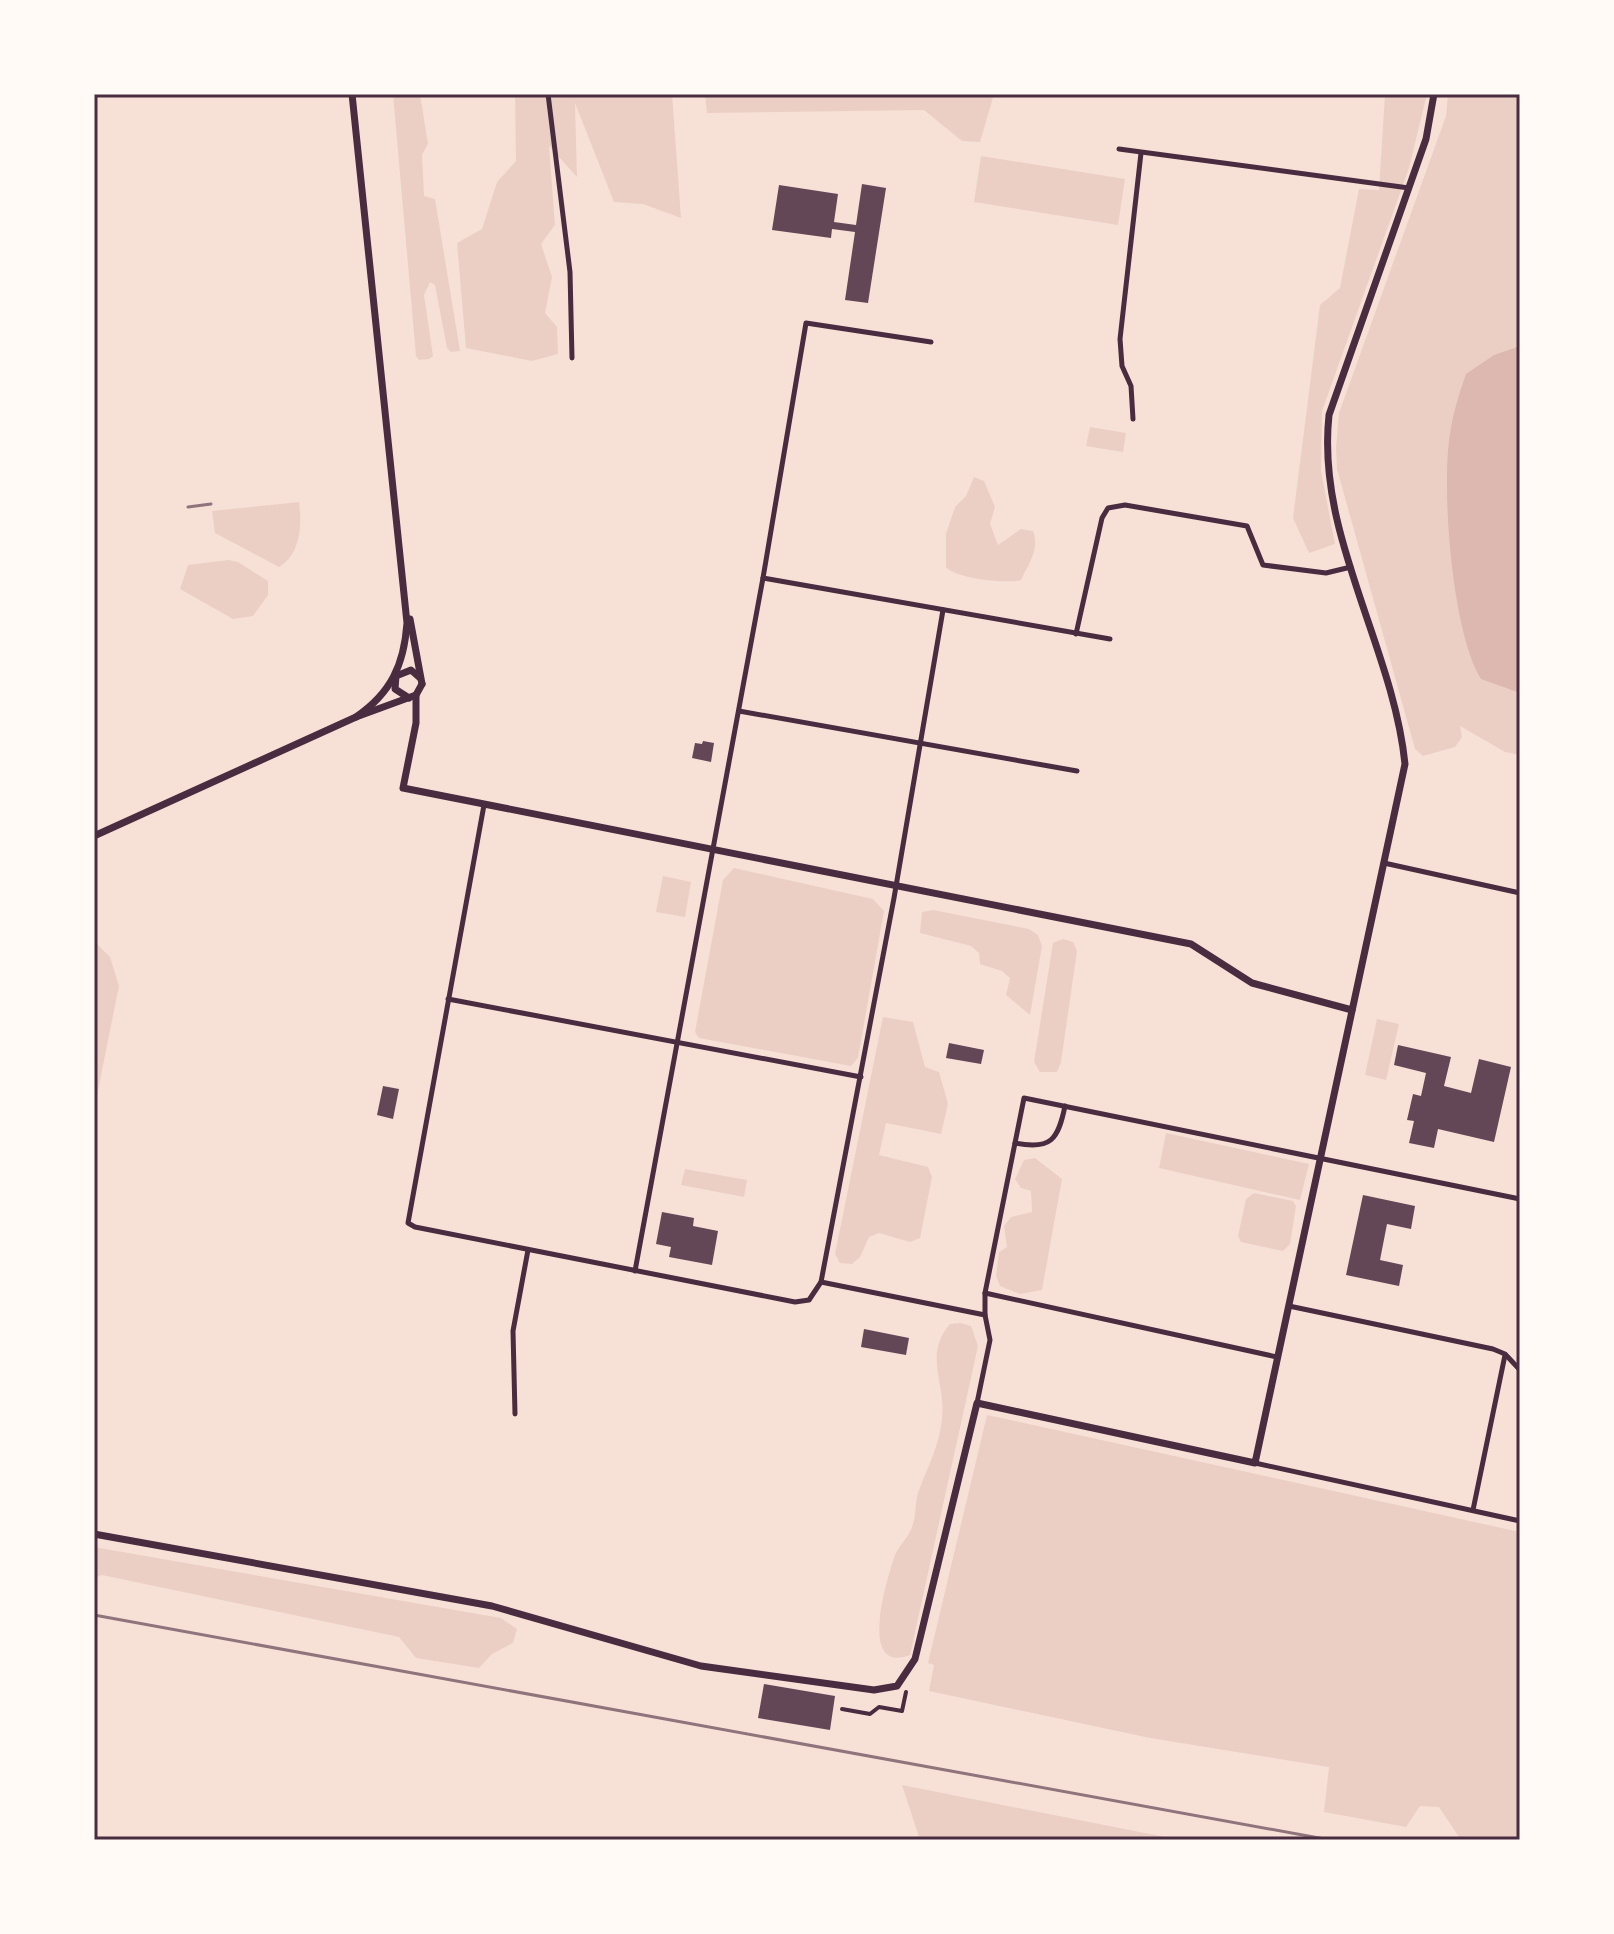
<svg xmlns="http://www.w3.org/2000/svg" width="1614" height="1934" viewBox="0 0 1614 1934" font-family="Lato,sans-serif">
	<rect width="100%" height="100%" fill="#f7e1d7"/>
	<g fill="#ebcfc5">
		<polygon points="393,94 420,94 428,144 422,155 424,196 435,199 460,351 451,352 447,348 435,285 430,282 424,295 433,356 429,359 419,360 416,356"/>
		<polygon points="515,94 672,94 681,218 643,204 614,202 575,103 577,177 549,146 555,225 541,244 552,277 545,313 557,327 558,354 532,361 466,348 457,243 482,229 497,182 516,161"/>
		<polygon points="705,94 994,94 980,142 962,141 924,110 707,113"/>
		<polygon points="1385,94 1427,94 1409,168 1322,411 1321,471 1335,544 1309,553 1293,518 1320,305 1340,288 1359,189 1379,190"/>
		<polygon points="1448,94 1520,94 1520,755 1505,752 1460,726 1462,737 1455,747 1423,756 1415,749 1337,469 1336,447 1339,413 1446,116"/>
		<polygon points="981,156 1125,179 1118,225 974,202"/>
		<polygon points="1090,427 1126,433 1123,452 1086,446"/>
		<path d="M974 477 984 481 995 507 990 524 998 545 1021 529 1033 531C1040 549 1029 563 1021 580 1008 584 956 579 946 567V534L955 507 966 496Z"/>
		<path d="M299 502C302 524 301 554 279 567L215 533 212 511Z"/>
		<polygon points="229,560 238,562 268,581 268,595 253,616 233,619 180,589 188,565"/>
		<polygon points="734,868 873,899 884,911 858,1058 851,1066 699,1038 695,1032 723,880"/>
		<polygon points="663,876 691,882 685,917 656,912"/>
		<polygon points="933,910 1029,929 1038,935 1042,946 1030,1015 1006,995 1010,978 1002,971 980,964 979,953 971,946 920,933 922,912"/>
		<polygon points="1063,939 1073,942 1077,951 1061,1062 1057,1072 1040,1072 1034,1062 1053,943"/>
		<polygon points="94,941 110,957 119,986 94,1110"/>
		<polygon points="883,1017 913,1022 925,1067 939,1072 948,1104 941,1134 886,1123 879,1155 928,1167 932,1177 920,1238 910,1242 879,1233 869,1237 860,1257 852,1264 840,1263 835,1254"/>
		<polygon points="1377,1019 1399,1024 1386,1080 1365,1075"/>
		<polygon points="1166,1133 1309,1164 1300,1200 1159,1168"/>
		<polygon points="1035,1158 1062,1179 1042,1290 1020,1294 1000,1286 996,1276 999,1252 1007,1247 1004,1226 1011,1217 1032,1212 1031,1191 1021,1188 1015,1179 1024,1160"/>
		<polygon points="685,1169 747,1180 744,1197 681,1185"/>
		<polygon points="1254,1193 1293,1201 1296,1206 1290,1244 1283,1251 1241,1242 1238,1236 1246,1199"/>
		<path d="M961 1323 971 1326 978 1346 910 1655C857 1675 887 1578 895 1555 900 1544 910 1536 913 1524 916 1514 915 1503 918 1493 927 1468 940 1445 942 1418 946 1383 923 1355 950 1324Z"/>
		<polygon points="987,1415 1520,1532 1520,1840 1459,1837 1439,1807 1420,1806 1406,1827 1324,1812 1329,1767 1150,1738 929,1691 934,1665 928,1663"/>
		<polygon points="94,1547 501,1618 517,1629 513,1643 492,1654 479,1668 416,1658 399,1637 102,1575 94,1578"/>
		<polygon points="902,1785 1180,1840 920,1840"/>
	</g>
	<path fill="#dcb8b0" d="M1520 346V693L1481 679C1452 633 1441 489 1450 434 1453 413 1459 394 1466 374L1494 355Z"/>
	<g fill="#644757">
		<polygon points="862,184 886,188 868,303 845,300 855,232 832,229 831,238 772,230 779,185 838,194 834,222 856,225"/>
		<polygon points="703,741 714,743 711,762 692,758 695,743 702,744"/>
		<polygon points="949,1043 984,1050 981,1064 946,1058"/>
		<polygon points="1398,1045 1451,1057 1444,1086 1471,1093 1479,1059 1511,1067 1494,1142 1438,1129 1434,1148 1409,1143 1414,1121 1407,1120 1413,1094 1421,1096 1426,1073 1394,1065"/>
		<polygon points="383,1086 399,1089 393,1119 377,1115"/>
		<polygon points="1363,1195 1415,1206 1411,1229 1387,1224 1380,1260 1403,1265 1399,1286 1346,1275"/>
		<polygon points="662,1212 694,1218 693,1226 718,1231 712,1265 669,1257 671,1247 656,1244"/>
		<polygon points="864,1329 909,1338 906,1355 861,1347"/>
		<polygon points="764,1684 835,1696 830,1730 758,1718"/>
	</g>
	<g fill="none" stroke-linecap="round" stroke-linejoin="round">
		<polyline stroke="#4a2c40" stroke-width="4" points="842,1709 870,1714 879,1707 902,1711 906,1692"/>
		<g stroke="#4a2c40" stroke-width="5">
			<polyline points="548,94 570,272 572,358"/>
			<polyline points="1119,149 1409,188"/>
			<polyline points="1133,419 1131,386 1122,366 1120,339 1141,153"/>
			<polyline points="763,578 1110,639"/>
			<polyline points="1076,634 1102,518 1108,508 1125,505 1247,526 1263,565 1326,573 1351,567"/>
			<polyline points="739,711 1077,771"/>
			<polyline points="484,805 408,1223 415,1227 795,1302 809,1300 821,1282 894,898 943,610"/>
			<polyline points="1384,863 1520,893"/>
			<polyline points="448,999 861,1077"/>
			<path d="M1015 1143C1051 1150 1058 1140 1065 1106"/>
			<polyline points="635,1271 763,578 806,323 931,342"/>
			<polyline points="821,1282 985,1315"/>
			<polyline points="985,1293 1277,1357"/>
			<polyline points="1289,1306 1493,1349 1505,1354 1520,1370"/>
			<polyline points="977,1403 990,1340 985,1315 985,1293 1024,1098 1520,1199"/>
			<polyline points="515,1414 513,1331 528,1250"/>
			<polyline points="1255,1463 1520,1521"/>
			<polyline points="1473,1510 1505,1355"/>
		</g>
		<g stroke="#4a2c40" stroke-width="7">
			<polyline points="416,695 416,723 403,788 1191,944 1252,983 1352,1010"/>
			<path d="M94 1534 492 1606 701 1666 874 1690 897 1686 915 1659 977 1403 1255 1463 1405 764C1393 646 1316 536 1329 415L1426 139 1434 94"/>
		</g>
		<g stroke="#4a2c40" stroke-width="7">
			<path d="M352 94 407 623C404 665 391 693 356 717"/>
			<polyline points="410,619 422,684"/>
			<polyline points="409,698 395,689 396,676 411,670 420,678"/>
			<polyline points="94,836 356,717 416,695 422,684"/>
		</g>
		<g stroke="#8f747c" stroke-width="3">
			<polyline points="188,507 211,504"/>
			<polyline points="94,1615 1330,1840"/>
		</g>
	</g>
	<rect width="1614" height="1934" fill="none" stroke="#fffaf5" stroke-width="192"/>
	<rect x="96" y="96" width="1422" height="1742" fill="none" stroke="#4a2c40" stroke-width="3"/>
</svg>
